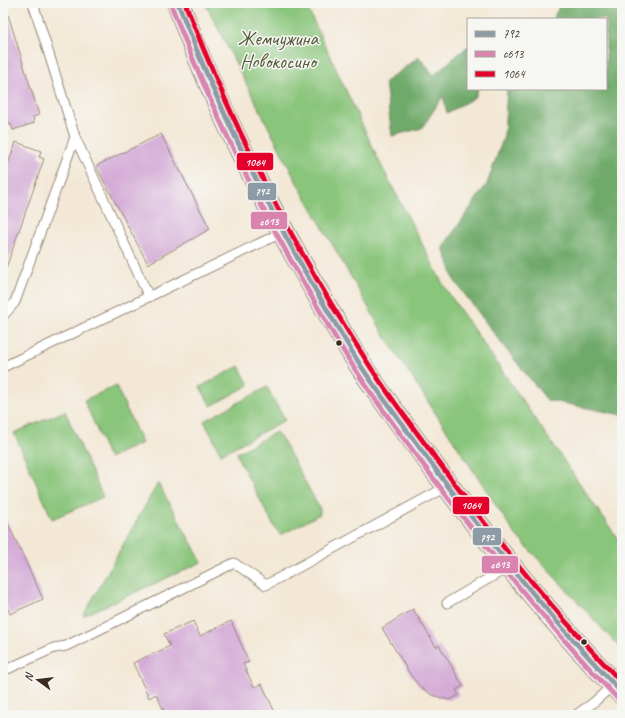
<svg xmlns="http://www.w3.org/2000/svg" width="625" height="718" viewBox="0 0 625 718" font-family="Caveat,sans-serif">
	<rect width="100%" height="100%" fill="#f6f6f2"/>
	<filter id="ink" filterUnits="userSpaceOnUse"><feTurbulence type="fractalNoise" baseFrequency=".025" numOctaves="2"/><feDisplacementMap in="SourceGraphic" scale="8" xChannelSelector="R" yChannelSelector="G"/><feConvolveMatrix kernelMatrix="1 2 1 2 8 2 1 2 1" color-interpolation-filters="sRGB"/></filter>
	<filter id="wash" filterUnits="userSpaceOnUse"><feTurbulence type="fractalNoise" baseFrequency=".012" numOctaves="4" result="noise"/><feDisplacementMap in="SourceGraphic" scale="16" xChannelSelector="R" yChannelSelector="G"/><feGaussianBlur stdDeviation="0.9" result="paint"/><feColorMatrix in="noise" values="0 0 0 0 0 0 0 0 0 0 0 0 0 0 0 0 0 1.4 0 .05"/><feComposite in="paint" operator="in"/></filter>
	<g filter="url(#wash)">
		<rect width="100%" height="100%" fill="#f3e8d6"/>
		<g fill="#8ac57b" stroke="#62784c">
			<polygon points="205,3 305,3 380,163 445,288 622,545 622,650 515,534 386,338 296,181"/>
			<polygon points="239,366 249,385 211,406 200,387"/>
			<polygon points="116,386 142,443 109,458 84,400"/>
			<polygon points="267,387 285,420 221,454 204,421"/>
			<polygon points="65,411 103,497 52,519 14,433"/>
			<polygon points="276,432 282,439 320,509 320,514 281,535 275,528 238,458 237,453"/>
			<polygon points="158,483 202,562 83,616"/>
		</g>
		<g fill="#6faa6b" stroke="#556a44">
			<polygon points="558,3 622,3 622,415 547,400 505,348 454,280 443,247 487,184 504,136 507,89 606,89 606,19 553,19 559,7"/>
			<polygon points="468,46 468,89 478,89 475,97 447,113 443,96 422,128 392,136 385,82 419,57 434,75"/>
		</g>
		<g id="blocks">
			<g fill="#d4aad7">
				<polygon points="3,8 6,8 39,115 33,117 34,123 13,130 11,124 7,125 3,113"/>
				<polygon points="161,134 210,229 148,264 96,166"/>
				<polygon points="16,142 41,151 39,157 44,159 5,271 3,271 3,178"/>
				<polygon points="3,513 43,599 10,614 3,599"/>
				<polygon points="413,609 436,647 439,645 463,686 456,690 459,695 449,700 432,695 420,687 410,674 382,628"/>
				<polygon points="193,621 200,636 231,621 249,662 243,664 254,687 262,684 276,715 166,715 156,694 149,698 133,663 170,646 164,634"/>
			</g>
		</g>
	</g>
	<g filter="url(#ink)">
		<use href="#blocks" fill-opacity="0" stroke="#97897a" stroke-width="1"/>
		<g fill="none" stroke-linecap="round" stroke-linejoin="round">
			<g stroke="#97897a" stroke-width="11">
				<g id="service">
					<polyline points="75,137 149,297"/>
					<polyline points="3,316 15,302 75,137 33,3"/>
					<polyline points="3,367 283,232"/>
					<polyline points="447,603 510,566"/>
					<polyline points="3,671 54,648 66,646 234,563 266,585 448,486"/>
					<polyline points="576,715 593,703 613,685"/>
				</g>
			</g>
			<g stroke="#97897a" stroke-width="24">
				<path id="tertiary" d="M178 3C213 99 259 191 310 280 327 309 343 338 361 366 386 404 414 440 441 477 497 552 557 626 622 693"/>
			</g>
			<use href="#service" stroke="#fff" stroke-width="9"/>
			<use href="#tertiary" stroke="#fff" stroke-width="22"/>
			<g stroke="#f6f6f2" stroke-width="8">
				<path id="bus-1" d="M178 3C216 103 263 198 316 291 331 316 345 341 361 366 383 399 407 431 431 463 490 544 553 621 622 693"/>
			</g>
			<g stroke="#f6f6f2" stroke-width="8">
				<path id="bus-2" d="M171 5C210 106 256 201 310 294 325 319 339 345 355 369 377 403 401 435 425 467 485 548 548 625 617 698"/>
			</g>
			<g stroke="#f6f6f2" stroke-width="8">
				<path id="bus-3" d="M185 3C233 127 294 248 366 360 387 394 413 427 437 460 494 538 555 613 622 683"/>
			</g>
			<use href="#bus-1" stroke="#8c9ba5" stroke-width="5"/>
			<use href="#bus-2" stroke="#d884ae" stroke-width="5"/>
			<use href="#bus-3" stroke="#e4002b" stroke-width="5"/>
		</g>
	</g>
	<g fill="#3b2a1e" stroke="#f6f6f2" stroke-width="1.5">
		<circle cx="339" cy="343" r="3.5"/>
		<circle cx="584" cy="642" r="3.5"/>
	</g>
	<g text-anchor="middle" stroke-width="3" stroke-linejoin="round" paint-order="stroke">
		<g font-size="20" fill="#53583a" stroke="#f6f6f2">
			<text x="278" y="45">Жемчужина<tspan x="278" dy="23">Новокосино</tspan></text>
		</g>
	</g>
	<g stroke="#f6f6f2" stroke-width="1.5">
		<rect x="236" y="152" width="38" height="19" rx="4" fill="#e4002b"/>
		<rect x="247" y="182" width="30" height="19" rx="4" fill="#8c9ba5"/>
		<rect x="250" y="211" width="38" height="19" rx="4" fill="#d884ae"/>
		<rect x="452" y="496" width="38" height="19" rx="4" fill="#e4002b"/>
		<rect x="472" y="527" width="30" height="19" rx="4" fill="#8c9ba5"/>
		<rect x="481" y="555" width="38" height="19" rx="4" fill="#d884ae"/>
	</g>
	<g font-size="11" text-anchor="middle" font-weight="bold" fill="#fff">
		<text x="255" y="166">1064</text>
		<text x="262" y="195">792</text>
		<text x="269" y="225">с613</text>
		<text x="471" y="509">1064</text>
		<text x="487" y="541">792</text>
		<text x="500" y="568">с613</text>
	</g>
	<rect width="625" height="718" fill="none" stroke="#f6f6f2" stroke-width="16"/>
	<rect x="467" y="18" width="140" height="72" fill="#f6f6f2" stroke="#aba49d"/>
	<rect x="475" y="31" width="20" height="6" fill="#8c9ba5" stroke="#aba49d"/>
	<text x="503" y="38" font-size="12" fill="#3b2a1e">792</text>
	<rect x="475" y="51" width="20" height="6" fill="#d884ae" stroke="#aba49d"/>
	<text x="503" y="58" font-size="12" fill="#3b2a1e">с613</text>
	<rect x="475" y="71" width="20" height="6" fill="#e4002b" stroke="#aba49d"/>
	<text x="503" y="78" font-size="12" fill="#3b2a1e">1064</text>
	<g transform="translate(38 680) rotate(285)" stroke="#f6f6f2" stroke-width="3" paint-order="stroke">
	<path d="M0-3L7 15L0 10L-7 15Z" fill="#3b2a1e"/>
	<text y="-6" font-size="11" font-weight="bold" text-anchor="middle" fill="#3b2a1e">N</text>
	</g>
</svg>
